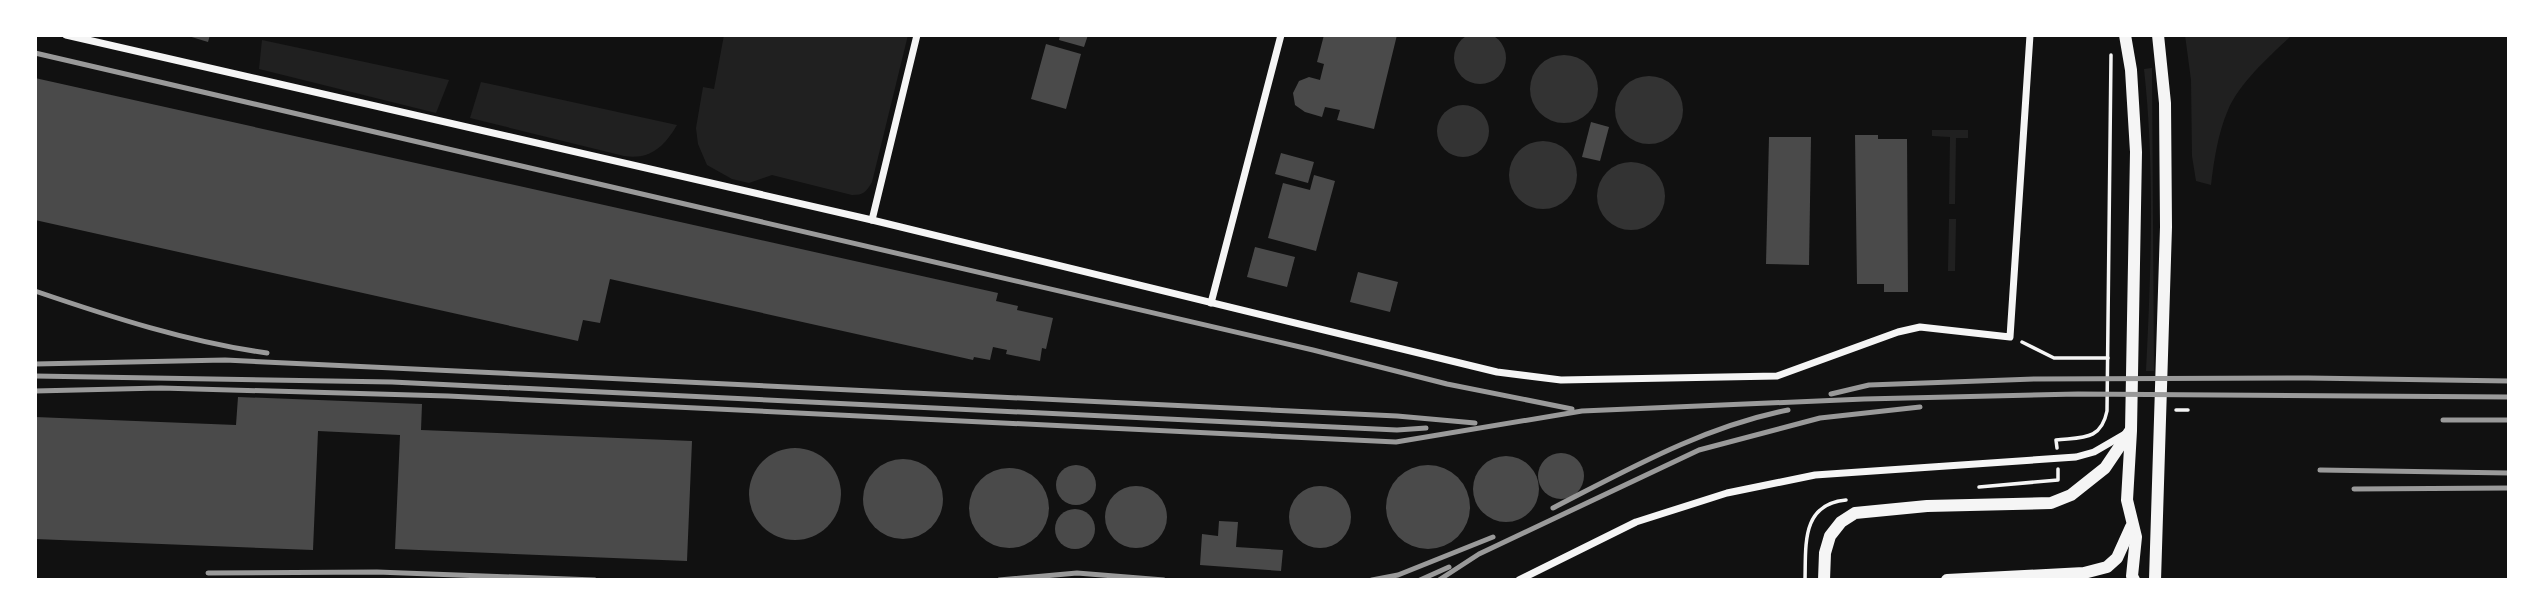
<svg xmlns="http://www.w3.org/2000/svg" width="2544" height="615" viewBox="0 0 2544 615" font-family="'Alegreya Sans',sans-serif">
	<rect width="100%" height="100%" fill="#111"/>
	<g fill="#202020">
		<path d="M724 35H908L872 182C866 192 864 195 852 195L772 175 749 183 732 179 707 165 698 144 696 128 703 87 714 89Z"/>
		<path d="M2185 35H2292C2271 55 2240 82 2228 110 2218 133 2214 160 2211 185L2196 181 2192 156 2191 80Z"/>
		<polygon points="262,40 449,80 436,113 259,69"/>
		<path d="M2152 68 2154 371H2146C2151 271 2155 169 2144 69Z"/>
		<path d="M481 82 677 125C664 147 650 160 624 156L470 118Z"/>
		<polygon points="1932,130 1968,130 1968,138 1956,138 1955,204 1949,204 1950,137 1932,136"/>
		<polygon points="1949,219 1956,219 1955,271 1948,271"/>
	</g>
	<g fill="#333">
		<circle cx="1480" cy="58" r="26"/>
		<circle cx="1564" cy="89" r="34"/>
		<circle cx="1649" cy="110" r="34"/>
		<circle cx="1463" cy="131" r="26"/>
		<circle cx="1543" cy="175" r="34"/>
		<circle cx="1631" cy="196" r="34"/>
	</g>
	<g fill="#4a4a4a">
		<polygon points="185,35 210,35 208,42"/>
		<polygon points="1060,35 1088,35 1084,47 1059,40"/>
		<polygon points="1324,35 1397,35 1374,129 1337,120 1340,110 1325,107 1322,117 1305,112 1295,105 1293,93 1299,81 1309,77 1320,80 1324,64 1317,62"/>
		<polygon points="1046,44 1081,54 1066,109 1031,99"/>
		<polygon points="35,78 998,293 996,301 1018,306 1017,310 1053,318 1046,349 1042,348 1040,361 1006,354 1007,350 993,347 990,360 974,357 973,360 610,279 600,323 583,320 578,341 35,220"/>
		<polygon points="1591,122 1609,127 1600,161 1582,157"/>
		<polygon points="1855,135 1878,135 1878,139 1907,139 1908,292 1884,292 1884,284 1857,284"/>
		<polygon points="1769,137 1811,137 1809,265 1766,264"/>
		<polygon points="1281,153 1314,162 1308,183 1275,174"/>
		<polygon points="1314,175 1335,181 1316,251 1268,238 1283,183 1310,190"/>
		<polygon points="1255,247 1295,257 1287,287 1247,277"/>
		<polygon points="1358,272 1398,282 1390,312 1350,302"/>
		<polygon points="238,397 422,404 421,430 692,441 687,561 395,549 400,435 318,431 313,550 35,539 35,417 236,425"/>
		<circle cx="795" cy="494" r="46"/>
		<circle cx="1561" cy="476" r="23"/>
		<circle cx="1506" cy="489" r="33"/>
		<circle cx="903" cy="499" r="40"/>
		<circle cx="1428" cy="507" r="42"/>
		<circle cx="1076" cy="485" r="20"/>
		<circle cx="1009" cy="508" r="40"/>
		<circle cx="1320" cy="517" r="31"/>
		<circle cx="1136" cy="517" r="31"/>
		<circle cx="1075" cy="529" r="20"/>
		<polygon points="1219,521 1238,522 1236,547 1283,550 1281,571 1200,565 1202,534 1218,536"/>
	</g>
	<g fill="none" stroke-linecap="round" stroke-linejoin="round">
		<g stroke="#f5f5f5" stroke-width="3.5">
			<polyline points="2022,342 2054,358 2108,358"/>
			<polyline points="2176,410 2188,410"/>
			<path d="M2057 448 2056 440C2082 437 2101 441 2107 411L2111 55"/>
			<polyline points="1979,487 2058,480 2058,469"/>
			<path d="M1805 580C1806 545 1801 504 1846 500"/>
		</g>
		<g stroke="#f5f5f5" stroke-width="7">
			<polyline points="66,35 872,220 1497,372 1561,380 1777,376 1898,332 1920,327 2010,337 2030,35"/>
			<polyline points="872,220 917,35"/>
			<polyline points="1211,303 1281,35"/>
			<polyline points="1519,580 1636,522 1727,493 1815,475 2076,457 2094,452 2125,434"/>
		</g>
		<g stroke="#f5f5f5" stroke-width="12">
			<polyline points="2125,35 2131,70 2136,152 2131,431 2127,500 2136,537 2132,576 2134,580"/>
			<polyline points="1824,580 1825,553 1830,536 1841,522 1855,513 1927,506 2051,503 2071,495 2105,468 2130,431"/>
			<polyline points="1947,580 2084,573 2107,567 2117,558 2131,527"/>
			<polyline points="2155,580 2166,227 2165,103 2158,35"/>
		</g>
		<g stroke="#9a9a9a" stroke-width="5">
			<polyline points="35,53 1313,350 1447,384 1572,409"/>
			<path d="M35 291C111 317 188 342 267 353"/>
			<polyline points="35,364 225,360 1397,416 1475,423"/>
			<polyline points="35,376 392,382 1397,430 1426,428"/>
			<polyline points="35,391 161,388 448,396 1396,442 1582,411 1864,399 2078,394 2509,397"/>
			<polyline points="1831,394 1869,385 2035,379 2308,378 2509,381"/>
			<polyline points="2443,420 2509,420"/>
			<polyline points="2320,470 2509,473"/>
			<polyline points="2354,489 2509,488"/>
			<path d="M1553 508C1629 469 1703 427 1788 410"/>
			<polyline points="208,573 377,572 595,580"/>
			<polyline points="999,580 1077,573 1164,580"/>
			<polyline points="1372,580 1398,575 1493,537"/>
			<polyline points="1420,580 1449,567"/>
			<polyline points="1439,580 1479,554 1699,450 1820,418 1920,407"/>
		</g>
	</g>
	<rect width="2544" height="615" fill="none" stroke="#ffffff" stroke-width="74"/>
</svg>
